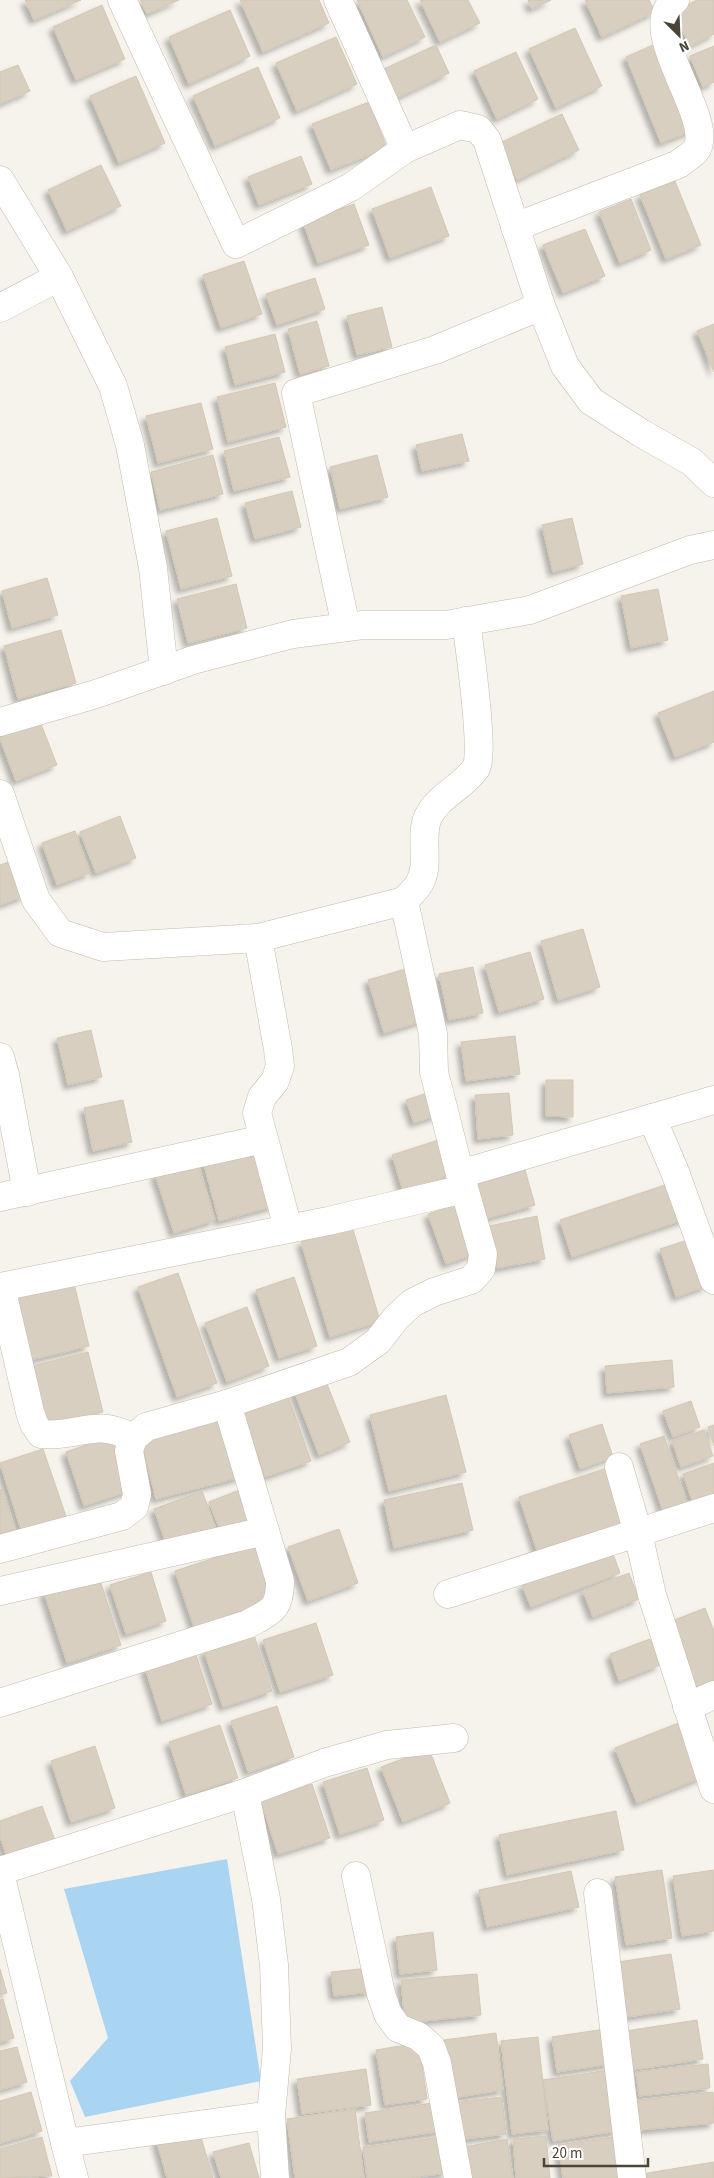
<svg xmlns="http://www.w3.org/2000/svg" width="714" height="2178" viewBox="0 0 714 2178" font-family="'Source Sans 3',sans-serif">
	<defs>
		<filter id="shadow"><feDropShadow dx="-4.5" dy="4.5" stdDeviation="2.5" flood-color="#0004"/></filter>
	</defs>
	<rect width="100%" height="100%" fill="#f6f3ec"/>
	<polygon fill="#a9d4f2" points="227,1859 261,2081 85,2117 70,2081 108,2038 64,1889"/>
	<g fill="#d8cfc1" stroke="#d3c7b4" filter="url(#shadow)">
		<polygon points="25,0 81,0 34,20"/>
		<polygon points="140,0 179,0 147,14"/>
		<polygon points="240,0 319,0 329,23 263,52"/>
		<polygon points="357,0 407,0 425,37 383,57"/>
		<polygon points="420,0 468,0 480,23 440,42"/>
		<polygon points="528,0 551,0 532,9"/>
		<polygon points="585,0 649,0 655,12 602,37"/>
		<polygon points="697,0 714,0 714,34 690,46 673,12"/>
		<polygon points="102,5 125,59 76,80 53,27"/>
		<polygon points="230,10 250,56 189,84 169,37"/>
		<polygon points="575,28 602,86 556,108 529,49"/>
		<polygon points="336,37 357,84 297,111 276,63"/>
		<polygon points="658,43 694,130 661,143 626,57"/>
		<polygon points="436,45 449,73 397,98 384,69"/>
		<polygon points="714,46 714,82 703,87 690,56"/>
		<polygon points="516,52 538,99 497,119 474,71"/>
		<polygon points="18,65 30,91 0,104 0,72"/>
		<polygon points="258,67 280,118 215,146 193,96"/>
		<polygon points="136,76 165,143 119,163 90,96"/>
		<polygon points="369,102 387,148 331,170 312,124"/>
		<polygon points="562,114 579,150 517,180 500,143"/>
		<polygon points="301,156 312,184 259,205 248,177"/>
		<polygon points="101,165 121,206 67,231 48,190"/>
		<polygon points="675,181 701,245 666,259 640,195"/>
		<polygon points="431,187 449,236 390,258 372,209"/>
		<polygon points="631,199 651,250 620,263 599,212"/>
		<polygon points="354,204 369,245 318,263 303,222"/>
		<polygon points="585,229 605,276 563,293 543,245"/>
		<polygon points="244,261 262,314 221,328 203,275"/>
		<polygon points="315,278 325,309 277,325 266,294"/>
		<polygon points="382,307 392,347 357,355 347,316"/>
		<polygon points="317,321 329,366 300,374 288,329"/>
		<polygon points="714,324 714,372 697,331"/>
		<polygon points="275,334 285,372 235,385 225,347"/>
		<polygon points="275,383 286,427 228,442 217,397"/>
		<polygon points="201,403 213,449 158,463 146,416"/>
		<polygon points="462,434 469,461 422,471 416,445"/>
		<polygon points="279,437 290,477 234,491 224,451"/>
		<polygon points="213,455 223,494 160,510 151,472"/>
		<polygon points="377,455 388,497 340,509 330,467"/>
		<polygon points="292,491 301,527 255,539 245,503"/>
		<polygon points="217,518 232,576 181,589 166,531"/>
		<polygon points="572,518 583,564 553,572 542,525"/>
		<polygon points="47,578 58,615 12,628 2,591"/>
		<polygon points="236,584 247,628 188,643 177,599"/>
		<polygon points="658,589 668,640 631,648 621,596"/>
		<polygon points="61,630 76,683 18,699 4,646"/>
		<polygon points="714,691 714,742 675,757 658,713"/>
		<polygon points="39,719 57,765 16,781 0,739 0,733"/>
		<polygon points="120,816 136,858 96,873 80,832"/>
		<polygon points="75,831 90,873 57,885 42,843"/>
		<polygon points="12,861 25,896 0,905 0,865"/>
		<polygon points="583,929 600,987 558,1000 541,941"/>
		<polygon points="530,952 544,999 499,1012 485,965"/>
		<polygon points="473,967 483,1013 449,1020 439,974"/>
		<polygon points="409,968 425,1020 384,1033 368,980"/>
		<polygon points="91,1030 102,1077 68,1085 57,1038"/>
		<polygon points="515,1036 520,1074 466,1081 461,1042"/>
		<polygon points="546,1080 573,1080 573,1117 546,1116"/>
		<polygon points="437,1090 444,1113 414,1123 406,1100"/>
		<polygon points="509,1093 513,1135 478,1139 475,1095"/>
		<polygon points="123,1100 132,1142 93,1151 84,1108"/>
		<polygon points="445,1138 457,1173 403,1191 392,1155"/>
		<polygon points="258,1147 274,1206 219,1221 203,1161"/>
		<polygon points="197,1161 215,1220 174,1233 155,1174"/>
		<polygon points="525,1170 535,1205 485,1219 475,1185"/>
		<polygon points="674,1182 686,1219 572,1257 560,1220"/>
		<polygon points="460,1203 477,1253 446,1264 428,1214"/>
		<polygon points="537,1216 545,1259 497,1268 489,1226"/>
		<polygon points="352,1226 380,1321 330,1337 301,1242"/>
		<polygon points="691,1239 707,1286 676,1297 660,1249"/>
		<polygon points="178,1273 217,1383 177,1397 138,1287"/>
		<polygon points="294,1277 317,1346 279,1358 256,1290"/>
		<polygon points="73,1279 89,1346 26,1361 10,1295"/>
		<polygon points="247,1307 269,1366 227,1382 205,1323"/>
		<polygon points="88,1352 103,1412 43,1427 28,1367"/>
		<polygon points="672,1360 674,1387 607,1393 605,1366"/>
		<polygon points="325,1379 350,1442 319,1455 294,1391"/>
		<polygon points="287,1393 311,1461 265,1477 241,1409"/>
		<polygon points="446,1395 466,1472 389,1491 370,1415"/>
		<polygon points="691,1401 700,1427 673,1437 663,1411"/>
		<polygon points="225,1415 241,1477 156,1499 140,1437"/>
		<polygon points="602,1424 613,1457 580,1469 569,1435"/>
		<polygon points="714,1425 714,1446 708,1427"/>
		<polygon points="704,1430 713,1456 681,1467 672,1441"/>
		<polygon points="114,1435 132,1490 84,1506 66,1452"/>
		<polygon points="664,1436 690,1512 666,1520 640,1444"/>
		<polygon points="43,1449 67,1519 22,1533 0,1463"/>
		<polygon points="714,1463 714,1500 694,1507 683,1474"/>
		<polygon points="610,1467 628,1524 538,1554 519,1497"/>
		<polygon points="462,1483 473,1530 394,1548 384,1500"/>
		<polygon points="2,1489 15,1529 0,1534 0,1490"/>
		<polygon points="242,1489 257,1527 224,1540 209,1502"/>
		<polygon points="202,1491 217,1531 168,1549 154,1509"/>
		<polygon points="339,1529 358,1583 308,1601 288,1547"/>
		<polygon points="256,1544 275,1600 194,1627 175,1571"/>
		<polygon points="612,1551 620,1573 531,1607 522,1585"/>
		<polygon points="151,1572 166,1621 126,1634 110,1585"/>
		<polygon points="629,1573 639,1599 593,1617 583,1591"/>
		<polygon points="98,1574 121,1645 67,1663 44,1592"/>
		<polygon points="705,1608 714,1631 714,1680 693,1688 667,1623"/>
		<polygon points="316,1623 333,1675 280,1692 263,1640"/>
		<polygon points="254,1635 272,1691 223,1707 204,1651"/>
		<polygon points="650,1639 660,1665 619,1681 610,1654"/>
		<polygon points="195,1652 212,1704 162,1721 145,1668"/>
		<polygon points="277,1706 294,1757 248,1772 231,1721"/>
		<polygon points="681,1722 703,1777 637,1803 615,1748"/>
		<polygon points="220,1725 238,1778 186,1795 169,1742"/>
		<polygon points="95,1746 115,1808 71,1822 51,1761"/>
		<polygon points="429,1749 450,1803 403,1822 381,1767"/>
		<polygon points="367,1768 384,1820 340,1835 323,1782"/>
		<polygon points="312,1784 330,1838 278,1854 261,1801"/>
		<polygon points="42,1806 55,1840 7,1857 0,1837 0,1821"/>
		<polygon points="616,1811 624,1850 507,1875 499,1835"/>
		<polygon points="662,1870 672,1938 626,1945 615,1877"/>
		<polygon points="714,1870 714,1931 682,1936 673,1876"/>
		<polygon points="571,1871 579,1907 487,1927 479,1890"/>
		<polygon points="433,1932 437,1970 400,1974 396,1937"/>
		<polygon points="671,1954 680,2009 627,2017 618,1962"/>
		<polygon points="369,1968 371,1992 334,1996 331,1972"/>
		<polygon points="0,1969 7,1993 0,1995"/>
		<polygon points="477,1974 481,2015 405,2023 401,1980"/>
		<polygon points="3,1999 14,2038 0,2042 0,2000"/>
		<polygon points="697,2020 703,2059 633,2070 626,2031"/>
		<polygon points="605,2029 610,2064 557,2072 552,2037"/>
		<polygon points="496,2033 503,2090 452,2098 444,2040"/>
		<polygon points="538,2037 548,2130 512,2134 501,2041"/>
		<polygon points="419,2043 427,2099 385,2105 376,2050"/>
		<polygon points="17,2047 27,2082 0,2090 0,2051"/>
		<polygon points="708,2064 710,2088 639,2096 636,2072"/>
		<polygon points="366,2069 371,2105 302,2114 297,2079"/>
		<polygon points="609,2070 618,2131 553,2141 543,2080"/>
		<polygon points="31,2092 42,2131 0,2143 0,2101"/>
		<polygon points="713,2092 714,2123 640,2130 637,2100"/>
		<polygon points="502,2097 506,2134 457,2140 453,2102"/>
		<polygon points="439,2102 443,2131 369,2142 365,2113"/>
		<polygon points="355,2109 364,2178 295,2178 287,2119"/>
		<polygon points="198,2127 213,2178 167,2178 156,2139"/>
		<polygon points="546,2136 550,2178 516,2178 513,2139"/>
		<polygon points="618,2136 625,2178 563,2178 558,2145"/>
		<polygon points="42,2137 52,2176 0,2178 0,2149"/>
		<polygon points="442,2137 447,2173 410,2178 367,2178 363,2147"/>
		<polygon points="507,2139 513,2178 469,2178 464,2147"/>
		<polygon points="249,2143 259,2178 221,2178 213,2152"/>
		<polygon points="714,2162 714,2178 642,2178 642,2174"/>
	</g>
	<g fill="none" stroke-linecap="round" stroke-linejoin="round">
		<g stroke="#c2bbae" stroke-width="29">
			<g id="minor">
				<polyline points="122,0 236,244 351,187 405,149 338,0"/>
				<polyline points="405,149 460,125 478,129 487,140 541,306 565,366 591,401 641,433 692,462 714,483"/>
				<polyline points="0,180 59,277 113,386 130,445 153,568 164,671"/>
				<path d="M515 227 679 164C684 159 693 155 697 149 714 115 637 31 675 0"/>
				<polyline points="0,308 59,277"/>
				<polyline points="346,627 296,393 435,350 541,306"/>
				<polyline points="0,722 96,694 193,660 293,634 363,625 446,625 530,610 690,550 714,545"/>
				<polyline points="0,794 36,900 60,933 103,947 258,938 404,901 433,1034 434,1072 460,1174"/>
				<path d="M404 901C409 896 415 890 419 884 431 864 419 837 428 817 438 796 463 787 476 768 485 755 469 644 466 621"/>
				<polyline points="258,938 278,1049 280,1066 275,1081 262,1097 257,1113 288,1228"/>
				<polyline points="0,1057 5,1075 27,1192"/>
				<polyline points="652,1118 675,1172 714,1280"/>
				<polyline points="0,1197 263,1139"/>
				<polyline points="0,1287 328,1221 464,1189"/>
				<path d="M1 1287 30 1412 34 1424 41 1434C79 1438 94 1417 133 1438"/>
				<polyline points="619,1467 638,1533 652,1595 714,1789"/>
				<polyline points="0,1549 122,1516 134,1507 137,1494 129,1451 133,1438 146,1427 227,1404 349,1362 378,1341 396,1318 412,1303 434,1292 471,1280 481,1269 483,1254 460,1174 714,1100"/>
				<polyline points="0,1591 265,1531"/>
				<polyline points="448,1594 714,1508"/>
				<path d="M0 1703 248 1624C271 1611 280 1610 280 1581L227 1404"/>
				<polyline points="687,1707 714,1695"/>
				<polyline points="245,1793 324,1763 387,1745 454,1738"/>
				<polyline points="0,1871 245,1793 266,1899 274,1965 277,2049 271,2115 275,2178"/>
				<polyline points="0,1873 65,2143 271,2115"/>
				<polyline points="356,1876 381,1994 388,2014 398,2028 418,2036 431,2047 437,2063 458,2178"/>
				<polyline points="598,1893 632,2178"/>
				<polyline points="65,2143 74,2178"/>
			</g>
		</g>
		<use href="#minor" stroke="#fff" stroke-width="28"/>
	</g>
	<g transform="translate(679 35) rotate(156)" stroke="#ffffff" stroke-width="4" paint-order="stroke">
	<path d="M0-4L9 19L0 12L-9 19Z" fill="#4b4439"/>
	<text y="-8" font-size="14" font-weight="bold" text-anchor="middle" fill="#4b4439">N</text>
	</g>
	<path d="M544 2158v8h104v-8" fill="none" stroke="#4b4439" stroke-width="2.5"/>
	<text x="552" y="2158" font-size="15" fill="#4b4439" stroke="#ffffff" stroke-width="4" paint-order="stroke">20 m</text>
</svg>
